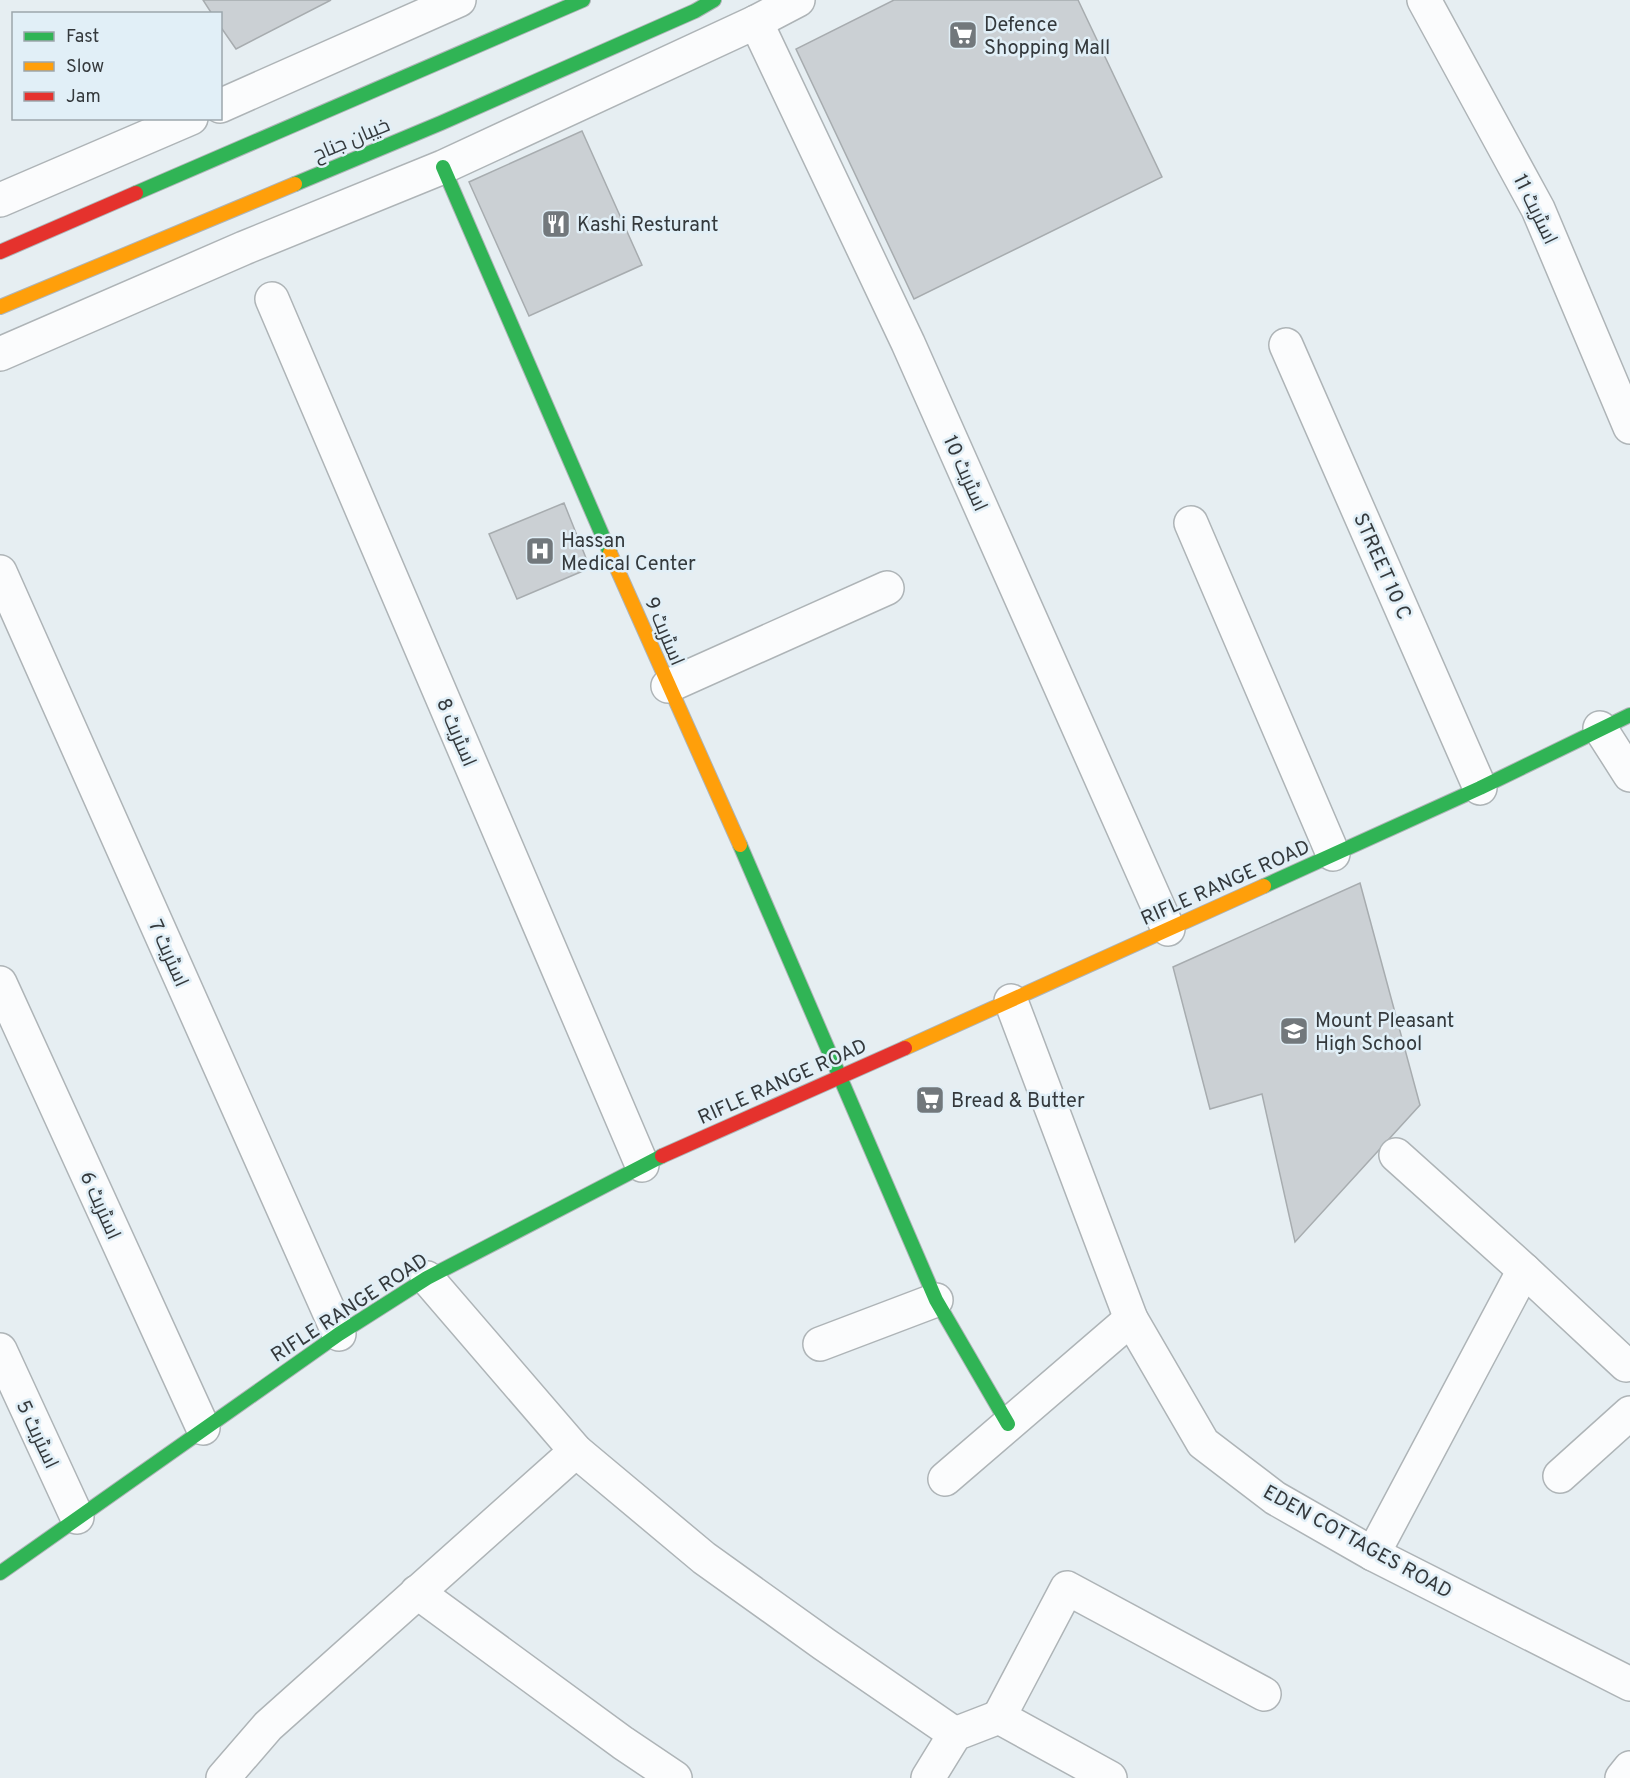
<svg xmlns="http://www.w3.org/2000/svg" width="1630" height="1778" viewBox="0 0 1630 1778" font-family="Overpass,Cairo,sans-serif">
	<rect width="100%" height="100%" fill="#e6eef2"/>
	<g fill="#cbd0d4" stroke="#a7acaf" stroke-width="1.5">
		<polygon points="203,0 331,0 236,49 220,26 220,14 212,14"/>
		<polygon points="894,0 1078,0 1162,177 914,299 796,49"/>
		<polygon points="582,131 642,265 529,316 469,182"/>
		<polygon points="564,503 590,568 517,599 489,534"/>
		<polygon points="1360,883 1420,1105 1295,1242 1262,1094 1210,1109 1173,967"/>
	</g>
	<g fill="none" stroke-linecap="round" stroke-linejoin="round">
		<g stroke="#aeb4b7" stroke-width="36">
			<g id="street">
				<polyline points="1424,0 1538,209 1630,427"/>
				<polyline points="756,22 908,343 1168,929"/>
				<polyline points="220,106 459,0"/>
				<polyline points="0,200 191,118"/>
				<polyline points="272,299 642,1165"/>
				<polyline points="1286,345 1480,788"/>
				<polyline points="0,354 244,248 443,167 756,22 798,0"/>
				<polyline points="1191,523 1333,854"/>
				<polyline points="0,572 339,1334"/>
				<polyline points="668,686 887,588"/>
				<polyline points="1600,728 1630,775"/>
				<polyline points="0,983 203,1428"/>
				<polyline points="1011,1001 1131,1319 1203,1443 1275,1498 1373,1554 1630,1684"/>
				<polyline points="1396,1155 1524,1270 1626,1365"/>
				<polyline points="427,1278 576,1451 704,1558 824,1644 955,1734"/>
				<polyline points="820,1344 936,1300"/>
				<polyline points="0,1350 77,1517"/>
				<polyline points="1560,1476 1630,1413"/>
				<polyline points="945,1479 1131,1319"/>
				<polyline points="1373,1554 1524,1270"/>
				<polyline points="417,1592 623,1743 675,1778"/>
				<polyline points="999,1717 1067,1588 1264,1694"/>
				<polyline points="223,1778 268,1726 576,1451"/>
				<polyline points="928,1778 955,1734 999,1717 1110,1778"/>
				<polyline points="1622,1778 1630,1768"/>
			</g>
		</g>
		<g stroke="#aeb4b7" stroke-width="16">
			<g id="fast">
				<polyline points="443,167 610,553"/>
				<polyline points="295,184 441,123 695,11 714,0"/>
				<polyline points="136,193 583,0"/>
				<polyline points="740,845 936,1300 1008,1424"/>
				<polyline points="1264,886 1480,788 1630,715"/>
				<polyline points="0,1573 339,1334 427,1278 662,1156"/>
			</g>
		</g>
		<g stroke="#aeb4b7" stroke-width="16">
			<g id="slow">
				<polyline points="0,307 295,184"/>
				<polyline points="610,553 740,845"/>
				<polyline points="905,1048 1264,886"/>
			</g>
		</g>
		<g stroke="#aeb4b7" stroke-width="16">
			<g id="jam">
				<polyline points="0,252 136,193"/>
				<polyline points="662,1156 905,1048"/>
			</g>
		</g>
		<use href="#street" stroke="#fbfcfd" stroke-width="33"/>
		<use href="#fast" stroke="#30b455" stroke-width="14"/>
		<use href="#slow" stroke="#ff9f0a" stroke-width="14"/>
		<use href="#jam" stroke="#e5322d" stroke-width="14"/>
	</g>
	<defs>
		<g id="supermarket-square" transform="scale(1.5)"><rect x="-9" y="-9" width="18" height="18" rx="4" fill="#72787c" stroke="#e1eff7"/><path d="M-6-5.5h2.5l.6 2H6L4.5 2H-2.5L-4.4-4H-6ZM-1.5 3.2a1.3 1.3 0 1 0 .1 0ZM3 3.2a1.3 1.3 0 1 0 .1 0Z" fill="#fff"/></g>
		<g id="restaurant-square" transform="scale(1.5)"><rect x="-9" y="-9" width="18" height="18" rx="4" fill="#72787c" stroke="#e1eff7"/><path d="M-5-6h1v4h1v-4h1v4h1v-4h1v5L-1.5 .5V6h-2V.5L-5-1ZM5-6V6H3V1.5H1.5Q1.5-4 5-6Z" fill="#fff"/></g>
		<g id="hospital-square" transform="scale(1.5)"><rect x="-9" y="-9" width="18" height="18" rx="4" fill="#72787c" stroke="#e1eff7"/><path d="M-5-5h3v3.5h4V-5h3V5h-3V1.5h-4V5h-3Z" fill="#fff"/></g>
		<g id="school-square" transform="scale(1.5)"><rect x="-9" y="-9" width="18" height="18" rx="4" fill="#72787c" stroke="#e1eff7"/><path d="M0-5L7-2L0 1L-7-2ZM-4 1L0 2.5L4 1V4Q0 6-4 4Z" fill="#fff"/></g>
	</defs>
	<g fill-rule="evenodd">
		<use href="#supermarket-square" x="963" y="35"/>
		<use href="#restaurant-square" x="556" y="224"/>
		<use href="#hospital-square" x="540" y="551"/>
		<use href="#school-square" x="1294" y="1031"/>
		<use href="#supermarket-square" x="930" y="1100"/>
	</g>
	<g text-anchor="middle" stroke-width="5" stroke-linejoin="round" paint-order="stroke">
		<g font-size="20" fill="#34393c" stroke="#e1eff7" text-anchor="start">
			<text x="984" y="31">Defence<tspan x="984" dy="23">Shopping Mall</tspan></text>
			<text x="577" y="231">Kashi Resturant</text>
			<text x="561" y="547">Hassan<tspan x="561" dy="23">Medical Center</tspan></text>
			<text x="1315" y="1027">Mount Pleasant<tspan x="1315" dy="23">High School</tspan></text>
			<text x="951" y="1107">Bread &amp; Butter</text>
		</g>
		<g font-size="20" fill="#34393c" stroke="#e1eff7">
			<text transform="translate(351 139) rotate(-23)" y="7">خیبان جناح</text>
			<text transform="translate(1536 209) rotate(64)" y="7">اسٹریٹ 11</text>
			<text transform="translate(966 473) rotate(66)" y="7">اسٹریٹ 10</text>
			<text transform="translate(1383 566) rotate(66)" y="7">STREET 10 C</text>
			<text transform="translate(665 631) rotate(67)" y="7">اسٹریٹ 9</text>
			<text transform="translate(457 732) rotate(67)" y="7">اسٹریٹ 8</text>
			<text transform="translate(1225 882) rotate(-24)" y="7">RIFLE RANGE ROAD</text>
			<text transform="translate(169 953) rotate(66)" y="7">اسٹریٹ 7</text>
			<text transform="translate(782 1081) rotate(-24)" y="7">RIFLE RANGE ROAD</text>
			<text transform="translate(101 1205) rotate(66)" y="7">اسٹریٹ 6</text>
			<text transform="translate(349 1307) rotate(-33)" y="7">RIFLE RANGE ROAD</text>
			<text transform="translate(38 1434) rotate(65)" y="7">اسٹریٹ 5</text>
			<text transform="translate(1358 1541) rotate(29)" y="7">EDEN COTTAGES ROAD</text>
		</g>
	</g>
	<rect x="12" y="12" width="210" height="108" fill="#e1eff7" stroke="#9ca6ac" stroke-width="1.5"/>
	<rect x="24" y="32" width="30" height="9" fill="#30b455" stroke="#9ca6ac" stroke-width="1.5"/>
	<text x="66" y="42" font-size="18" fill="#34393c">Fast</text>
	<rect x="24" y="62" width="30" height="9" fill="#ff9f0a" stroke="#9ca6ac" stroke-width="1.5"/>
	<text x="66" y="72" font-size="18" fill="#34393c">Slow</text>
	<rect x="24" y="92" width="30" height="9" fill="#e5322d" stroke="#9ca6ac" stroke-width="1.5"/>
	<text x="66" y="102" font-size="18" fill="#34393c">Jam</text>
</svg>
